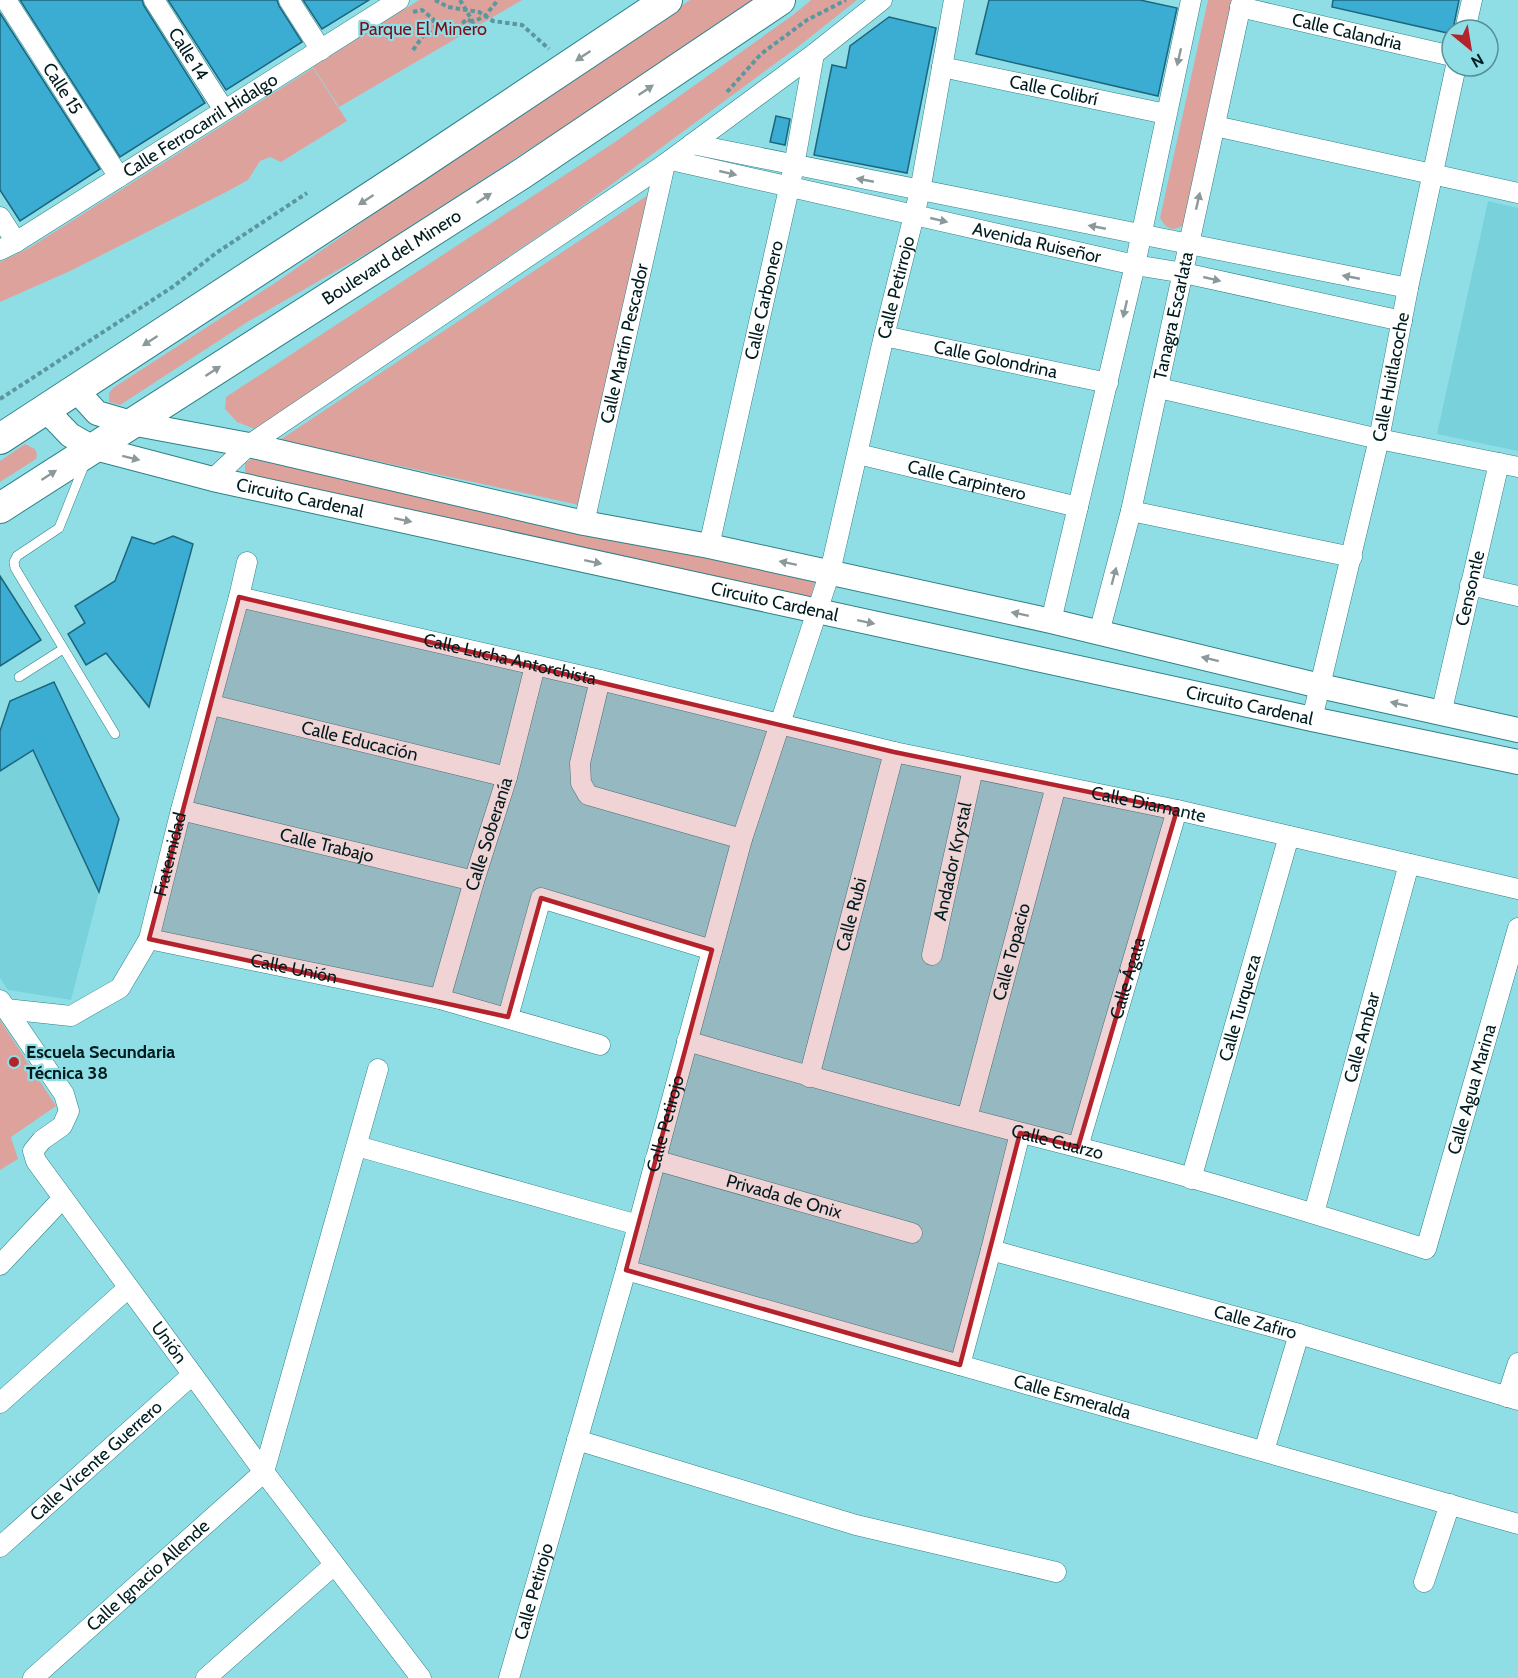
<svg xmlns="http://www.w3.org/2000/svg" width="1518" height="1678" viewBox="0 0 1518 1678" font-family="Cabin,sans-serif">
	<rect width="100%" height="100%" fill="#8fdee6"/>
	<g fill="#79d2db">
		<polygon points="1488,201 1518,208 1518,451 1437,434"/>
		<polygon points="33,750 99,892 71,1000 8,990 0,978 0,771"/>
	</g>
	<g fill="#dea29d">
		<polygon points="419,0 522,0 339,107 313,67"/>
		<polygon points="690,0 753,0 707,34 383,244 249,321 120,405 109,402 109,393 113,388 278,281 466,149"/>
		<polygon points="811,0 857,0 799,46 574,212 255,429 237,422 225,409 226,397 615,142 793,15"/>
		<path d="M1208 0H1235L1186 223C1175 232 1167 231 1160 218Z"/>
		<polygon points="313,68 347,121 281,162 270,157 260,161 248,180 228,191 70,271 0,302 0,262 29,248"/>
		<polygon points="651,193 579,505 280,440"/>
		<polygon points="25,444 35,449 37,454 36,459 0,482 0,461"/>
		<polygon points="252,459 815,580 811,599 249,477 245,471 245,463"/>
		<polygon points="0,1020 56,1106 11,1137 18,1159 0,1170"/>
	</g>
	<g fill="#3badd2" stroke="#1d667d" stroke-width="1.5">
		<polygon points="20,0 142,0 144,6 205,103 120,157"/>
		<polygon points="168,0 277,0 279,6 302,42 226,90"/>
		<polygon points="303,0 369,0 322,29"/>
		<polygon points="989,0 1140,0 1177,8 1158,96 976,54"/>
		<polygon points="1333,0 1459,0 1452,34 1332,7"/>
		<polygon points="0,13 100,169 20,221 0,190"/>
		<polygon points="889,17 936,28 907,173 814,155 832,65 846,68 850,46"/>
		<polygon points="776,116 790,119 785,145 770,142"/>
		<polygon points="173,536 193,544 149,707 106,653 86,665 68,634 85,623 75,606 115,581 132,537 154,544"/>
		<polygon points="0,576 41,640 0,666"/>
		<polygon points="54,682 119,819 99,892 33,750 0,771 0,731 10,701"/>
	</g>
	<g fill="none" stroke-linecap="round" stroke-linejoin="round">
		<g stroke="#2e8087" stroke-width="10">
			<g id="service">
				<polyline points="85,463 59,528 17,556 14,562 15,568 115,734"/>
				<polyline points="19,677 63,649"/>
			</g>
		</g>
		<g stroke="#2e8087" stroke-width="21">
			<g id="minor">
				<path id="s1" d="M6 0 119 177"/>
				<path id="s2" d="M154 0 224 110"/>
				<polyline points="289,0 321,50"/>
				<path id="s3" d="M1240 7 1452 56"/>
				<polyline points="1465,30 1472,0"/>
				<path id="s4" d="M942 67 1166 114"/>
				<polyline points="1215,126 1518,193"/>
				<polyline points="692,144 1408,288"/>
				<path id="s5" d="M671 160 1135 265 1184 273 1402 321"/>
				<polyline points="0,217 16,242"/>
				<path id="s6" d="M0 250 16 242 399 0"/>
				<path id="s7" d="M884 336 1108 383"/>
				<polyline points="1159,388 1379,439 1518,467"/>
				<path id="s8" d="M858 454 1078 507"/>
				<polyline points="213,479 249,445 665,164 814,54 882,0"/>
				<polyline points="1131,511 1352,557"/>
				<path id="s9" d="M584 523 665 164"/>
				<path id="s10" d="M709 546 794 166 814 54"/>
				<polyline points="1470,585 1518,596"/>
				<path id="s11" d="M239 597 600 680 894 752 1177 810 1518 889"/>
				<polyline points="1051,621 1135,265 1191,0"/>
				<path id="s12" d="M1099 633 1131 511 1242 0"/>
				<polyline points="600,680 580,763 581,783 588,795 742,839"/>
				<path id="s13" d="M212 705 507 777"/>
				<path id="s14" d="M1441 714 1499 463"/>
				<path id="s15" d="M1312 719 1379 439 1408 288 1456 66"/>
				<path id="s16" d="M181 810 474 881"/>
				<path id="s17" d="M149 939 440 999 600 1045"/>
				<path id="s18" d="M932 955 973 769"/>
				<path id="s19" d="M440 999 474 881 507 777 535 666"/>
				<path id="s20" d="M0 1000 64 1094 69 1111 62 1126 42 1140 33 1151 36 1161 264 1472 421 1678"/>
				<path id="s21" d="M6 1009 71 1016 120 988 149 939 181 810 239 597 247 562"/>
				<polyline points="508,1017 541,898 712,950"/>
				<path id="s22" d="M687 1041C816 1079 947 1114 1077 1147 1194 1177 1311 1212 1426 1249L1518 928"/>
				<path id="s23" d="M809 1077 894 752"/>
				<path id="s24" d="M967 1118 1056 786"/>
				<polyline points="357,1146 638,1225"/>
				<path id="s25" d="M1078 1147 1177 810"/>
				<path id="s26" d="M655 1160 912 1233"/>
				<path id="s27" d="M1191 1179 1289 836"/>
				<path id="s28" d="M1314 1213 1409 864"/>
				<path id="s29" d="M991 1250 1299 1334 1518 1400"/>
				<polyline points="0,1265 63,1198"/>
				<path id="s30" d="M626 1270 1518 1524"/>
				<polyline points="960,1365 991,1250 1020,1133"/>
				<polyline points="1507,1397 1518,1363"/>
				<polyline points="0,1403 128,1288"/>
				<polyline points="577,1440 856,1525 1056,1572"/>
				<polyline points="1264,1451 1299,1334"/>
				<path id="s31" d="M0 1547 192 1375"/>
				<polyline points="1424,1582 1450,1504"/>
				<path id="s32" d="M33 1678 264 1472 378 1069"/>
				<polyline points="206,1678 334,1565"/>
				<path id="s33" d="M509 1678 626 1270 742 839 830 572 884 336 920 191 954 0"/>
			</g>
		</g>
		<g stroke="#2e8087" stroke-width="26">
			<g id="tertiary">
				<polyline points="76,390 97,413 131,423 249,445 584,523 709,546 1051,621 1320,686 1518,730"/>
				<path id="s34" d="M46 410 70 435 91 447 213 479 1312 719 1518 762"/>
			</g>
		</g>
		<g stroke="#2e8087" stroke-width="32">
			<g id="primary">
				<polyline points="0,439 415,168 667,0"/>
				<path id="s35" d="M0 508 523 173 780 0"/>
			</g>
		</g>
		<g stroke="#5b979e" stroke-width="4" stroke-dasharray="4.5 3" stroke-linecap="butt">
			<polyline points="435,0 448,7 479,12 493,21 522,25 549,49"/>
			<polyline points="460,0 473,22 485,16 498,0"/>
			<polyline points="413,12 422,10 433,19 436,31"/>
			<polyline points="413,50 423,36 436,31 455,30 467,19 473,22"/>
			<polyline points="727,92 761,54 807,20 846,0"/>
			<polyline points="0,399 174,286 216,253 307,193"/>
		</g>
		<use href="#service" stroke="#fff" stroke-width="9"/>
		<use href="#minor" stroke="#fff" stroke-width="20"/>
		<use href="#tertiary" stroke="#fff" stroke-width="24"/>
		<use href="#primary" stroke="#fff" stroke-width="30"/>
	</g>
	<defs><path id="oneway-solid" d="M-6-.8H1V-3.2L6.5 0L1 3.2V.8H-6Z" transform="scale(1.5)"/></defs>
	<g fill="#8c999a">
		<use href="#oneway-solid" transform="translate(583 56) rotate(146)"/>
		<use href="#oneway-solid" transform="translate(1179 57) rotate(103)"/>
		<use href="#oneway-solid" transform="translate(646 90) rotate(-34)"/>
		<use href="#oneway-solid" transform="translate(728 173) rotate(13)"/>
		<use href="#oneway-solid" transform="translate(865 180) rotate(-169)"/>
		<use href="#oneway-solid" transform="translate(484 198) rotate(-33)"/>
		<use href="#oneway-solid" transform="translate(366 200) rotate(147)"/>
		<use href="#oneway-solid" transform="translate(1198 201) rotate(-77)"/>
		<use href="#oneway-solid" transform="translate(939 220) rotate(13)"/>
		<use href="#oneway-solid" transform="translate(1097 227) rotate(-169)"/>
		<use href="#oneway-solid" transform="translate(1351 277) rotate(-169)"/>
		<use href="#oneway-solid" transform="translate(1212 279) rotate(13)"/>
		<use href="#oneway-solid" transform="translate(1125 309) rotate(103)"/>
		<use href="#oneway-solid" transform="translate(150 341) rotate(147)"/>
		<use href="#oneway-solid" transform="translate(213 371) rotate(-33)"/>
		<use href="#oneway-solid" transform="translate(131 458) rotate(14)"/>
		<use href="#oneway-solid" transform="translate(49 475) rotate(-33)"/>
		<use href="#oneway-solid" transform="translate(403 520) rotate(12)"/>
		<use href="#oneway-solid" transform="translate(593 562) rotate(12)"/>
		<use href="#oneway-solid" transform="translate(788 563) rotate(-168)"/>
		<use href="#oneway-solid" transform="translate(1114 576) rotate(-75)"/>
		<use href="#oneway-solid" transform="translate(1020 614) rotate(-168)"/>
		<use href="#oneway-solid" transform="translate(866 622) rotate(12)"/>
		<use href="#oneway-solid" transform="translate(1210 659) rotate(-166)"/>
		<use href="#oneway-solid" transform="translate(1399 704) rotate(-167)"/>
	</g>
	<path fill="#b4222c" fill-opacity="0.2" stroke="#b4222c" stroke-width="4.5" stroke-linejoin="round" d="M239 597 894 752 1177 810 1078 1147 1020 1133 960 1365 626 1270 712 950 541 898 508 1017 149 939Z"/>
	<circle fill="#b4222c" stroke="#8fdee6" stroke-width="2" cx="14" cy="1062" r="6"/>
	<g text-anchor="middle" stroke-width="4.5" stroke-linejoin="round" paint-order="stroke">
		<g font-size="18" fill="#7d0d18" stroke="#8fdee6">
			<text x="423" y="35">Parque El Minero</text>
		</g>
		<g font-size="18" fill="#001c1f" stroke="#8fdee6">
			<text dy="6" stroke="none"><textPath href="#s3" startOffset="110">Calle Calandria</textPath></text>
			<text dy="6" stroke="none"><textPath href="#s2" startOffset="64">Calle 14</textPath></text>
			<text dy="6" stroke="none"><textPath href="#s1" startOffset="105">Calle 15</textPath></text>
			<text dy="6" stroke="none"><textPath href="#s4" startOffset="114">Calle Colibrí</textPath></text>
			<text dy="6" stroke="none"><textPath href="#s6" startOffset="236">Calle Ferrocarril Hidalgo</textPath></text>
			<text dy="6" stroke="none"><textPath href="#s5" startOffset="375">Avenida Ruiseñor</textPath></text>
			<text dy="6" stroke="none"><textPath href="#s35" startOffset="465">Boulevard del Minero</textPath></text>
			<text dy="6" stroke="none"><textPath href="#s33" startOffset="1444">Calle Petirrojo</textPath></text>
			<text dy="6" stroke="none"><textPath href="#s10" startOffset="252">Calle Carbonero</textPath></text>
			<text dy="6" stroke="none"><textPath href="#s12" startOffset="326">Tanagra Escarlata</textPath></text>
			<text dy="6" stroke="none"><textPath href="#s9" startOffset="184">Calle Martín Pescador</textPath></text>
			<text dy="6" stroke="none"><textPath href="#s7" startOffset="114">Calle Golondrina</textPath></text>
			<text dy="6" stroke="none"><textPath href="#s15" startOffset="351">Calle Huitlacoche</textPath></text>
			<text dy="6" stroke="none"><textPath href="#s8" startOffset="112">Calle Carpintero</textPath></text>
			<text dy="6" stroke="none"><textPath href="#s34" startOffset="274">Circuito Cardenal</textPath></text>
			<text dy="6" stroke="none"><textPath href="#s14" startOffset="129">Censontle</textPath></text>
			<text dy="6" stroke="none"><textPath href="#s34" startOffset="760">Circuito Cardenal</textPath></text>
			<text dy="6" stroke="none"><textPath href="#s11" startOffset="278">Calle Lucha Antorchista</textPath></text>
			<text dy="6" stroke="none"><textPath href="#s34" startOffset="1246">Circuito Cardenal</textPath></text>
			<text dy="6" stroke="none"><textPath href="#s13" startOffset="152">Calle Educación</textPath></text>
			<text dy="6" stroke="none"><textPath href="#s11" startOffset="933">Calle Diamante</textPath></text>
			<text dy="6" stroke="none"><textPath href="#s19" startOffset="172">Calle Soberanía</textPath></text>
			<text dy="6" stroke="none"><textPath href="#s16" startOffset="150">Calle Trabajo</textPath></text>
			<text dy="6" stroke="none"><textPath href="#s21" startOffset="266">Fraternidad</textPath></text>
			<text dy="6" stroke="none"><textPath href="#s18" startOffset="96">Andador Krystal</textPath></text>
			<text dy="6" stroke="none"><textPath href="#s23" startOffset="168">Calle Rubi</textPath></text>
			<text dy="6" stroke="none"><textPath href="#s24" startOffset="172">Calle Topacio</textPath></text>
			<text dy="6" stroke="none"><textPath href="#s17" startOffset="148">Calle Unión</textPath></text>
			<text dy="6" stroke="none"><textPath href="#s25" startOffset="176">Calle Ágata</textPath></text>
			<text dy="6" stroke="none"><textPath href="#s27" startOffset="178">Calle Turqueza</textPath></text>
			<text dy="6" stroke="none"><textPath href="#s28" startOffset="182">Calle Ambar</textPath></text>
			<text dy="6" stroke="none"><textPath href="#s22" startOffset="934">Calle Agua Marina</textPath></text>
			<text dy="6" stroke="none"><textPath href="#s33" startOffset="576">Calle Petirojo</textPath></text>
			<text dy="6" stroke="none"><textPath href="#s22" startOffset="384">Calle Cuarzo</textPath></text>
			<text dy="6" stroke="none"><textPath href="#s26" startOffset="134">Privada de Onix</textPath></text>
			<text dy="6" stroke="none"><textPath href="#s29" startOffset="274">Calle Zafiro</textPath></text>
			<text dy="6" stroke="none"><textPath href="#s20" startOffset="422">Unión</textPath></text>
			<text dy="6" stroke="none"><textPath href="#s30" startOffset="464">Calle Esmeralda</textPath></text>
			<text dy="6" stroke="none"><textPath href="#s31" startOffset="129">Calle Vicente Guerrero</textPath></text>
			<text dy="6" stroke="none"><textPath href="#s32" startOffset="154">Calle Ignacio Allende</textPath></text>
			<text dy="6" stroke="none"><textPath href="#s33" startOffset="90">Calle Petirojo</textPath></text>
		</g>
		<g font-size="18" font-weight="bold" fill="#001c1f" stroke="#8fdee6" text-anchor="start">
			<text x="26" y="1058">Escuela Secundaria<tspan x="26" dy="21">Técnica 38</tspan></text>
		</g>
	</g>
	<g transform="translate(1470 48) rotate(150)"><circle r="28" fill="#8fdee6" stroke="#569096" stroke-width="1.5"/>
	<path d="M0-4.5L10 22L0 15L-10 22Z" fill="#b4222c"/>
	<text y="-9" font-size="16" font-weight="bold" text-anchor="middle" fill="#001c1f">N</text>
	</g>
</svg>
